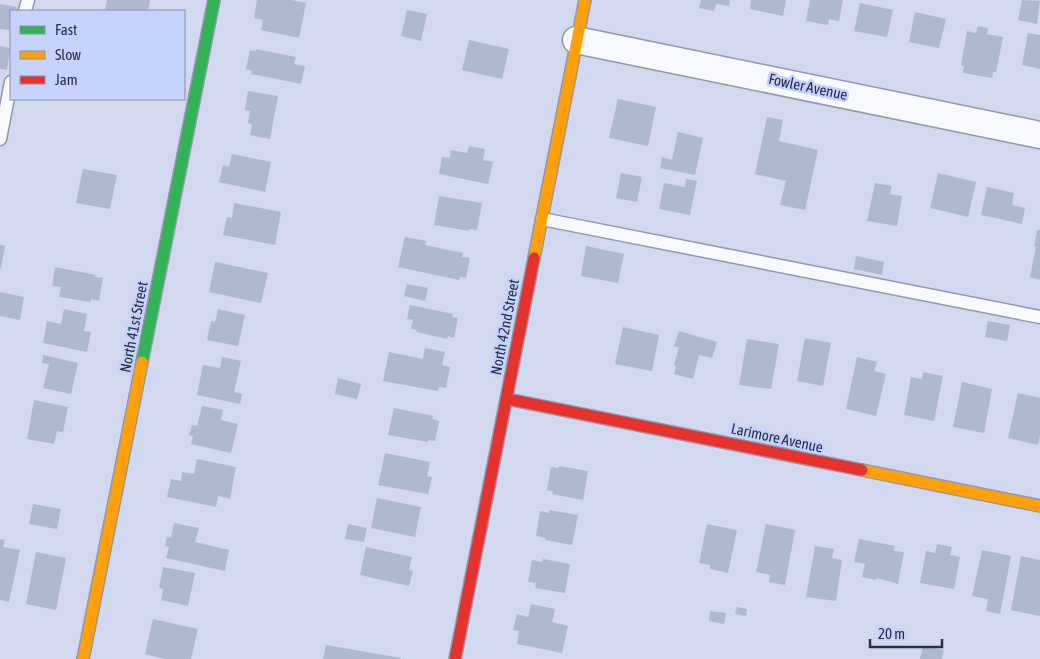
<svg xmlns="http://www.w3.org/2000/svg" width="1040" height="659" viewBox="0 0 1040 659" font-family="'Asap Condensed',sans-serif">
	<rect width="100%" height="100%" fill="#d2d8ee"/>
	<g fill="#adb9ce">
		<polygon points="107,0 150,0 148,11 105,10"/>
		<polygon points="257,0 292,0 306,3 299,38 261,30 263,20 254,18"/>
		<polygon points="701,0 730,0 729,6 716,4 714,11 699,8"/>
		<polygon points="751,0 786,0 783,16 750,9"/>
		<polygon points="810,0 843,0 839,21 829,19 828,25 806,21"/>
		<polygon points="1022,0 1040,1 1037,24 1018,20"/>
		<polygon points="860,3 893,10 887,37 854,31"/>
		<polygon points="0,4 17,7 16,11 11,11 11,30 0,29"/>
		<polygon points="407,10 427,14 421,41 401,36"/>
		<polygon points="915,12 946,19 939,48 909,42"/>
		<polygon points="978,26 988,28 987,34 1003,37 996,72 993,72 992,78 963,73 964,66 961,65 967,31 976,33"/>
		<polygon points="1028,33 1040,35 1040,69 1022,65"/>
		<polygon points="469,40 509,49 502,79 462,70"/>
		<polygon points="0,46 10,48 7,70 0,69"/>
		<polygon points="256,49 296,57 294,64 305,66 301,84 251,74 252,71 246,69 250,50 256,51"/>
		<polygon points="248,91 278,96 270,139 250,135 252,124 248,123 250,111 245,110"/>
		<polygon points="618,99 656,107 648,146 609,138"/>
		<polygon points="767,117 783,120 779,141 818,150 805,210 780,205 786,181 755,174"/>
		<polygon points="678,132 703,138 695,175 660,168 662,157 672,160"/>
		<polygon points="469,146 485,149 483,160 493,162 488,184 439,174 442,157 450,158 451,150 467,153"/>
		<polygon points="232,154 271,162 265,192 219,182 223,165 229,167"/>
		<polygon points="83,169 117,175 110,209 76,203"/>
		<polygon points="621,173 642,177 637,202 616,198"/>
		<polygon points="938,173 976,182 968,217 930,208"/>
		<polygon points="686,179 697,181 690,215 659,209 664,183 685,187"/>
		<polygon points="875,183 892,186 890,194 902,196 897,226 867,221"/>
		<polygon points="987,187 1014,193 1012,205 1025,208 1022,224 981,215"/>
		<polygon points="439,196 482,203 477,230 469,229 469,231 434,225"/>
		<polygon points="234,203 281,212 275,245 223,235 227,217 232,218"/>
		<polygon points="1037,230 1040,230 1040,280 1030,277 1036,247 1034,247"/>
		<polygon points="405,237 426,241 425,245 463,253 462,257 470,258 466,278 460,277 459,280 398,267"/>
		<polygon points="0,245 5,246 1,268 0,268"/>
		<polygon points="586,246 624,254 618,283 581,276"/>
		<polygon points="856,256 884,262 882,275 854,269"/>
		<polygon points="215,262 268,273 261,303 209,292"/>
		<polygon points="55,267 96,275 95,277 103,278 99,301 91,299 91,302 59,297 61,287 52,286"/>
		<polygon points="407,284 428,288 425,301 404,296"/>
		<polygon points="0,292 24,297 20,320 0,316"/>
		<polygon points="410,305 453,314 452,317 458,318 454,338 448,336 447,339 416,332 417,330 411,329 413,320 407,319"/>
		<polygon points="64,309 87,314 84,331 91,332 87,352 43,343 47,321 61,324"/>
		<polygon points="218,309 245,315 238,346 207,340 211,321 215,322"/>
		<polygon points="988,321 1010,325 1007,341 985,337"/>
		<polygon points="623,327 659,335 652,371 615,364"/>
		<polygon points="679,331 717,342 712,358 699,355 693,379 674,374 676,366 674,365 679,347 674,346"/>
		<polygon points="805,338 831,343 823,386 797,381"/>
		<polygon points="747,339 779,344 771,389 739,385"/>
		<polygon points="425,348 445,352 442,365 450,367 446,388 439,387 438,391 383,381 389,352 423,359"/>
		<polygon points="43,355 78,363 71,394 43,388 49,364 42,363"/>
		<polygon points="222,357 241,361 234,392 242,394 240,404 197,395 203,365 220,368"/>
		<polygon points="857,357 877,362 874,371 886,374 876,416 846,409"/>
		<polygon points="923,372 943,376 934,421 904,415 911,377 922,379"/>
		<polygon points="338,378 361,384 357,399 335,394"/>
		<polygon points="962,382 992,389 984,433 953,427"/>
		<polygon points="1018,393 1040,398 1040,435 1038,445 1008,438"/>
		<polygon points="34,400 68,407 63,432 57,431 54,444 27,439"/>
		<polygon points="202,406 223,410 221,420 238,424 231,453 191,444 193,436 189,435 192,425 197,426"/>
		<polygon points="394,408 433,416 432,419 439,421 435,441 428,440 428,442 388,435"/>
		<polygon points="385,453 430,462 427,476 432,477 428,494 378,485"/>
		<polygon points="197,459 236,467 230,499 218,496 216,507 167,497 171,479 181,481 182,472 194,474"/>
		<polygon points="559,466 588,471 583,500 552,494 553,491 547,490 551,467 559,468"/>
		<polygon points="377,498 421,507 415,537 371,528"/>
		<polygon points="33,504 61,509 57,529 29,524"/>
		<polygon points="549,510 578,515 572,545 545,540 545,538 536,536 540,511 549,513"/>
		<polygon points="174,523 199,528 195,542 229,550 225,571 166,558 169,547 165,546 167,537 171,538"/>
		<polygon points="348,524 367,528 364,542 345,539"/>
		<polygon points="707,524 737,530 728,573 710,569 710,565 699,563"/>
		<polygon points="766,524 795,530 785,585 769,582 770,575 756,572"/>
		<polygon points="0,539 5,540 3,547 20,550 9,602 0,600"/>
		<polygon points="859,539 895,546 894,551 904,552 898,584 877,578 876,580 862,577 865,564 854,562"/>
		<polygon points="937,544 952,547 950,555 960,557 954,589 920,583 926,551 935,553"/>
		<polygon points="815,546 834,549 832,558 842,560 836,601 806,597"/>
		<polygon points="366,547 412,557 409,570 413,571 409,586 360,575"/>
		<polygon points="982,550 1011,556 1000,614 986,611 988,599 972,596"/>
		<polygon points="36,552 66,558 56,610 26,604"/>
		<polygon points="1021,556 1040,560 1040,616 1011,610"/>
		<polygon points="543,559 570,564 565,593 535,588 536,583 528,582 532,560 542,562"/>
		<polygon points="163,567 195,573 188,606 161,600 163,589 159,588"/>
		<polygon points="531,604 555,609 552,622 568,626 562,653 517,644 519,631 513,630 517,614 528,617"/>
		<polygon points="737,607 747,609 746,616 735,614"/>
		<polygon points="710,611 726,613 724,624 709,621"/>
		<polygon points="153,619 198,629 191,659 165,659 145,654"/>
		<polygon points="326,645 401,658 401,659 323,659"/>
		<polygon points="923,646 944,650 942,659 920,659"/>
	</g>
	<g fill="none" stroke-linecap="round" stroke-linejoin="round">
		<g stroke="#9297ad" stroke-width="15">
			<g id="lane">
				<polyline points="25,11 28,0"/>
				<polyline points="0,139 11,82"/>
				<polyline points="542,219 1040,317"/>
			</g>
		</g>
		<g stroke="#9297ad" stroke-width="29">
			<polyline id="street" points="576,40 1040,135"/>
		</g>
		<g stroke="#9297ad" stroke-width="14">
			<polyline id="fast" points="142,362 214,0"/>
		</g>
		<g stroke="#9297ad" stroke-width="14">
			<g id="slow">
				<polyline points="534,258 585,0"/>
				<polyline points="862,470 1040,506"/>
				<polyline points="83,659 142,362"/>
			</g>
		</g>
		<g stroke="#9297ad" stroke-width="14">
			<g id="jam">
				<polyline points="507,399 862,470"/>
				<polyline points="455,659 534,258"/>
			</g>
		</g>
		<use href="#lane" stroke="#f8f9fc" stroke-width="12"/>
		<use href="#street" stroke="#f8f9fc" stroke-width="26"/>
		<use href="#fast" stroke="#30b455" stroke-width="11"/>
		<use href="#slow" stroke="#ff9f0a" stroke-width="11"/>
		<use href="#jam" stroke="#e5322d" stroke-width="11"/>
	</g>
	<g text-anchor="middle" stroke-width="5" stroke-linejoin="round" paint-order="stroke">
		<g font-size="15" fill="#262e48" stroke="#c5d2fb">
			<text transform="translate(808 87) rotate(12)" y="5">Fowler Avenue</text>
			<text transform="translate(134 327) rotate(-79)" y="5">North 41st Street</text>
			<text transform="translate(505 327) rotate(-79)" y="5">North 42nd Street</text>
			<text transform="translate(777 438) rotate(12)" y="5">Larimore Avenue</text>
		</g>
	</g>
	<rect x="10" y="10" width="175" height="90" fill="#c5d2fb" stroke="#8590b3"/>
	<rect x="20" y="26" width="25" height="8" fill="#30b455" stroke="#8590b3"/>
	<text x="55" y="35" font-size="15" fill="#262e48">Fast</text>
	<rect x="20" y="51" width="25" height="8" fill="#ff9f0a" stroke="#8590b3"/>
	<text x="55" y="60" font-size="15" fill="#262e48">Slow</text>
	<rect x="20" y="76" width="25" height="8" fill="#e5322d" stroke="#8590b3"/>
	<text x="55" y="85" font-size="15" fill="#262e48">Jam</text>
	<path d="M870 639v8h72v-8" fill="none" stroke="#262e48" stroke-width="2.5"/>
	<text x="878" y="639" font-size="15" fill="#262e48" stroke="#c5d2fb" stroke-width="4" paint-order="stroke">20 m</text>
</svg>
